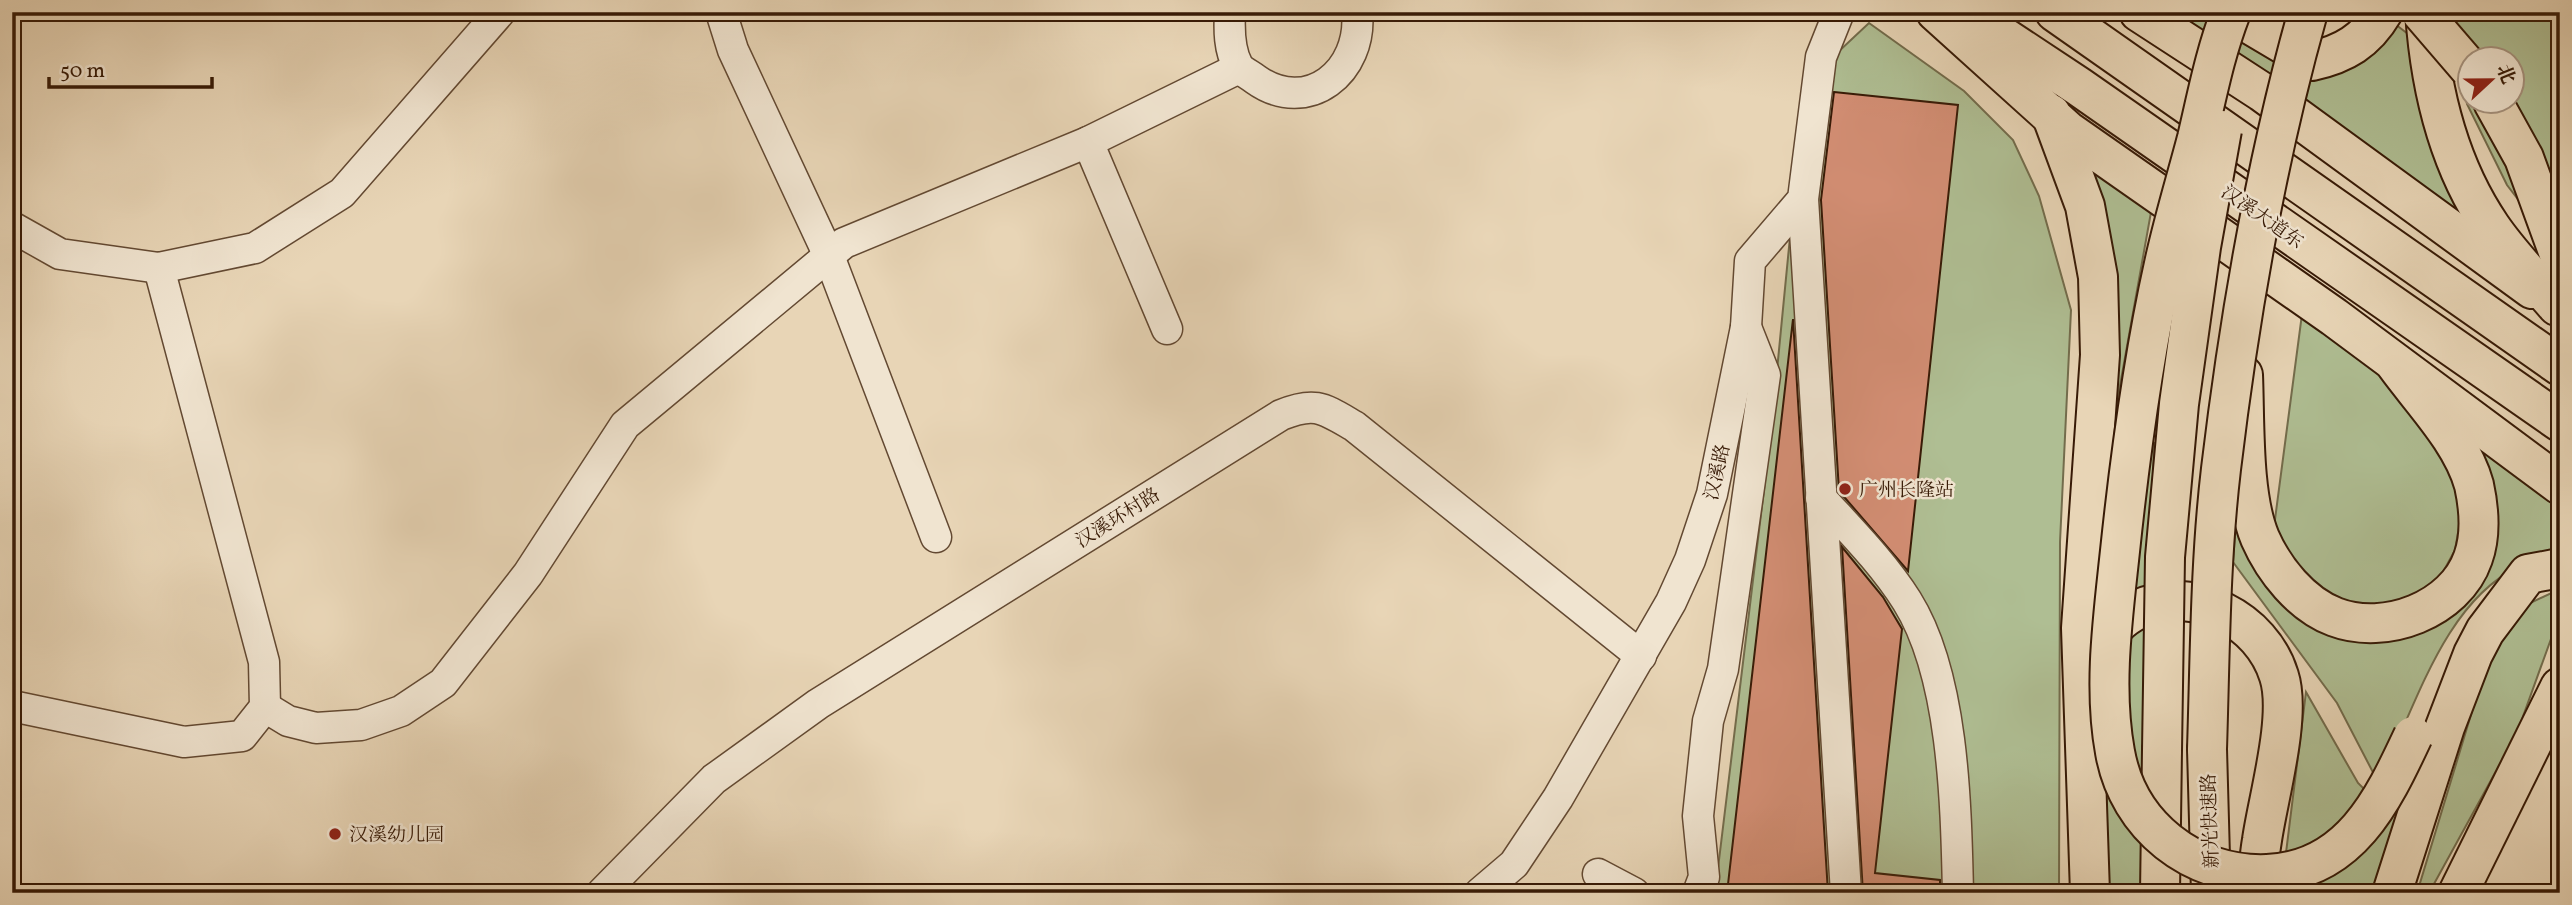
<svg xmlns="http://www.w3.org/2000/svg" width="2572" height="905" viewBox="0 0 2572 905" font-family="Vollkorn,'Noto Serif SC',serif">
	<rect width="100%" height="100%" fill="#e8d5b6"/>
	<filter id="stains"><feTurbulence type="fractalNoise" baseFrequency=".00286" numOctaves="4"/><feColorMatrix values="0 0 0 0 .2 0 0 0 0 .09 0 0 0 0 .02 0 0 0 .5 -.17"/></filter>
	<radialGradient id="worn" r=".72"><stop offset=".6" stop-color="#630" stop-opacity="0"/><stop offset="1" stop-color="#630" stop-opacity=".3"/></radialGradient>
	<g fill="#afbe93" stroke="#736c4c" stroke-width="2" fill-rule="evenodd">
		<polygon points="2158,12 2203,12 2309,75 2391,21 2412,37 2461,198 2449,213"/>
		<path d="M2451 12H2560V254L2507 185 2467 104ZM2470 60H2512V102H2470Z"/>
		<polygon points="1869,23 1964,91 2013,140 2039,196 2071,310 2060,542 2059,893 1715,893 1771,432 1805,83"/>
		<polygon points="2100,170 2153,201 2114,419 2089,180"/>
		<polygon points="2302,314 2378,368 2433,432 2465,493 2455,550 2437,583 2404,602 2364,609 2327,592 2294,565 2274,527"/>
		<polygon points="2154,442 2141,893 2104,893 2098,753 2136,510"/>
		<path d="M2480 449 2560 504V556C2547 559 2530 561 2518 567 2442 604 2415 711 2378 782L2337 703 2233 562 2237 509 2318 628 2481 580 2496 543 2497 506Z"/>
		<polygon points="2560,589 2560,614 2517,733 2429,893 2417,893 2483,675 2504,631 2528,604"/>
		<polygon points="2306,692 2358,783 2390,815 2419,745 2383,893 2281,893"/>
	</g>
	<g fill="#d38e74" stroke="#371a06" stroke-width="2">
		<polygon points="1834,92 1958,105 1908,571 1839,491 1821,200"/>
		<polygon points="1793,319 1828,893 1727,893"/>
		<polygon points="1842,547 1883,597 1902,629 1875,873 1940,880 1940,893 1863,893"/>
	</g>
	<g fill="none" stroke-linecap="round" stroke-linejoin="round">
		<g stroke="#634932" stroke-width="33">
			<g id="minor">
				<polyline points="721,12 733,50 829,256 936,537"/>
				<path d="M1230 12C1229 30 1229 50 1238 66 1241 71 1250 75 1255 79 1308 117 1363 71 1357 12"/>
				<polyline points="1088,142 1167,329"/>
				<polyline points="1803,199 1846,893"/>
				<polyline points="12,227 60,254 159,268 255,248 342,193 500,12"/>
				<path d="M1821 498C1851 531 1883 563 1907 601 1954 676 1956 806 1958 893"/>
				<polyline points="12,706 184,742 242,736 265,707 264,662 159,268"/>
				<polyline points="265,707 288,721 316,728 361,725 401,711 443,683 528,574 625,425 844,243 1088,142 1239,68"/>
				<polyline points="1598,874 1634,893"/>
				<path d="M602 893 714 779 818 704 1281 415C1315 401 1323 408 1354 426L1641 656"/>
				<polyline points="1480,893 1514,864 1558,798 1671,602 1690,560 1712,494 1746,327 1750,261 1803,199 1821,57 1839,12"/>
				<polyline points="1698,893 1704,877 1698,816 1708,721 1723,669 1765,375 1746,327"/>
			</g>
		</g>
		<g stroke="#371a06" stroke-width="42">
			<g id="major">
				<polyline points="1936,12 2068,131 2334,317 2560,485"/>
				<polyline points="1966,12 2078,86 2560,422"/>
				<polyline points="2055,12 2560,366"/>
				<polyline points="2139,12 2262,92 2532,289"/>
			</g>
		</g>
		<g stroke="#371a06" stroke-width="42">
			<g id="highway">
				<path d="M2229 12 2312 61C2344 54 2366 41 2383 12"/>
				<path d="M2425 12C2430 87 2448 164 2491 227 2510 255 2535 280 2557 306"/>
				<polyline points="2493,102 2524,158 2560,257"/>
				<polyline points="2051,114 2085,206 2098,277 2100,355 2081,628 2090,893"/>
				<path d="M2243 375C2245 422 2242 495 2260 538 2274 570 2301 604 2335 617 2385 636 2455 610 2473 558 2481 536 2479 508 2474 485 2462 441 2422 401 2396 365"/>
				<path d="M2104 652C2108 630 2119 619 2139 609 2194 584 2262 620 2279 676 2292 716 2268 798 2262 840 2259 857 2258 875 2256 893"/>
				<polyline points="2207,749 2211,893"/>
				<polyline points="2160,893 2162,750"/>
				<polyline points="2392,893 2445,727 2473,654 2485,631 2528,574 2560,568"/>
				<polyline points="2458,893 2560,687"/>
			</g>
		</g>
		<use href="#minor" stroke="#f0e4d0" stroke-width="30"/>
		<use href="#major" stroke="#e8d5b6" stroke-width="38"/>
		<use href="#highway" stroke="#e8d5b6" stroke-width="38"/>
		<g stroke="#371a06" stroke-width="42" stroke-linecap="butt">
			<g id="highway-bridge">
				<path d="M2231 12C2215 53 2207 96 2197 138 2186 180 2173 222 2164 264 2143 358 2130 456 2120 551 2113 617 2103 687 2115 752 2128 826 2193 877 2267 874 2350 871 2383 800 2413 736"/>
				<polyline points="2421,12 2470,69"/>
				<path d="M2207 749C2210 656 2210 562 2221 469 2239 319 2267 157 2308 12"/>
				<polyline points="2162,750 2165,557 2179,404 2201,247 2222,130"/>
			</g>
		</g>
		<use href="#highway-bridge" stroke="#e8d5b6" stroke-width="38"/>
	</g>
	<g fill="#8f2418" stroke="#f0e4d0" stroke-width="2.5">
		<circle cx="1845" cy="489" r="7"/>
		<circle cx="335" cy="834" r="7"/>
	</g>
	<g text-anchor="middle" stroke-width="5" stroke-linejoin="round" paint-order="stroke">
		<g font-size="19" fill="#371a06" stroke="#f0e4d0">
			<text transform="translate(2263 216) rotate(35)" y="7">汉溪大道东</text>
			<text transform="translate(1716 472) rotate(-77)" y="7">汉溪路</text>
			<text transform="translate(1117 517) rotate(-32)" y="7">汉溪环村路</text>
			<text transform="translate(2209 821) rotate(-92)" y="7">新光快速路</text>
		</g>
		<g font-size="19" fill="#371a06" stroke="#f0e4d0" text-anchor="start">
			<text x="1859" y="496">广州长隆站</text>
			<text x="349" y="841">汉溪幼儿园</text>
		</g>
	</g>
	<rect width="2572" height="905" fill="none" stroke="#e8d5b6" stroke-width="42"/>
	<rect x="14" y="14" width="2544" height="877" fill="none" stroke="#371a06" stroke-width="3.5"/>
	<rect x="21" y="21" width="2530" height="863" fill="none" stroke="#371a06" stroke-width="2"/>
	<g transform="translate(2491 80) rotate(68)"><circle r="33" fill="#f0e4d0" stroke="#a6937f" stroke-width="2"/>
	<path d="M0-5L12 26L0 18L-12 26Z" fill="#8f2418"/>
	<text y="-10" font-size="19" font-weight="bold" text-anchor="middle" fill="#371a06">北</text>
	</g>
	<path d="M49 77v10h163v-10" fill="none" stroke="#371a06" stroke-width="3.5"/>
	<text x="60" y="77" font-size="21" fill="#371a06" stroke="#f0e4d0" stroke-width="5" paint-order="stroke">50 m</text>
	<rect width="100%" height="100%" filter="url(#stains)"/>
	<rect width="100%" height="100%" fill="url(#worn)"/>
</svg>
